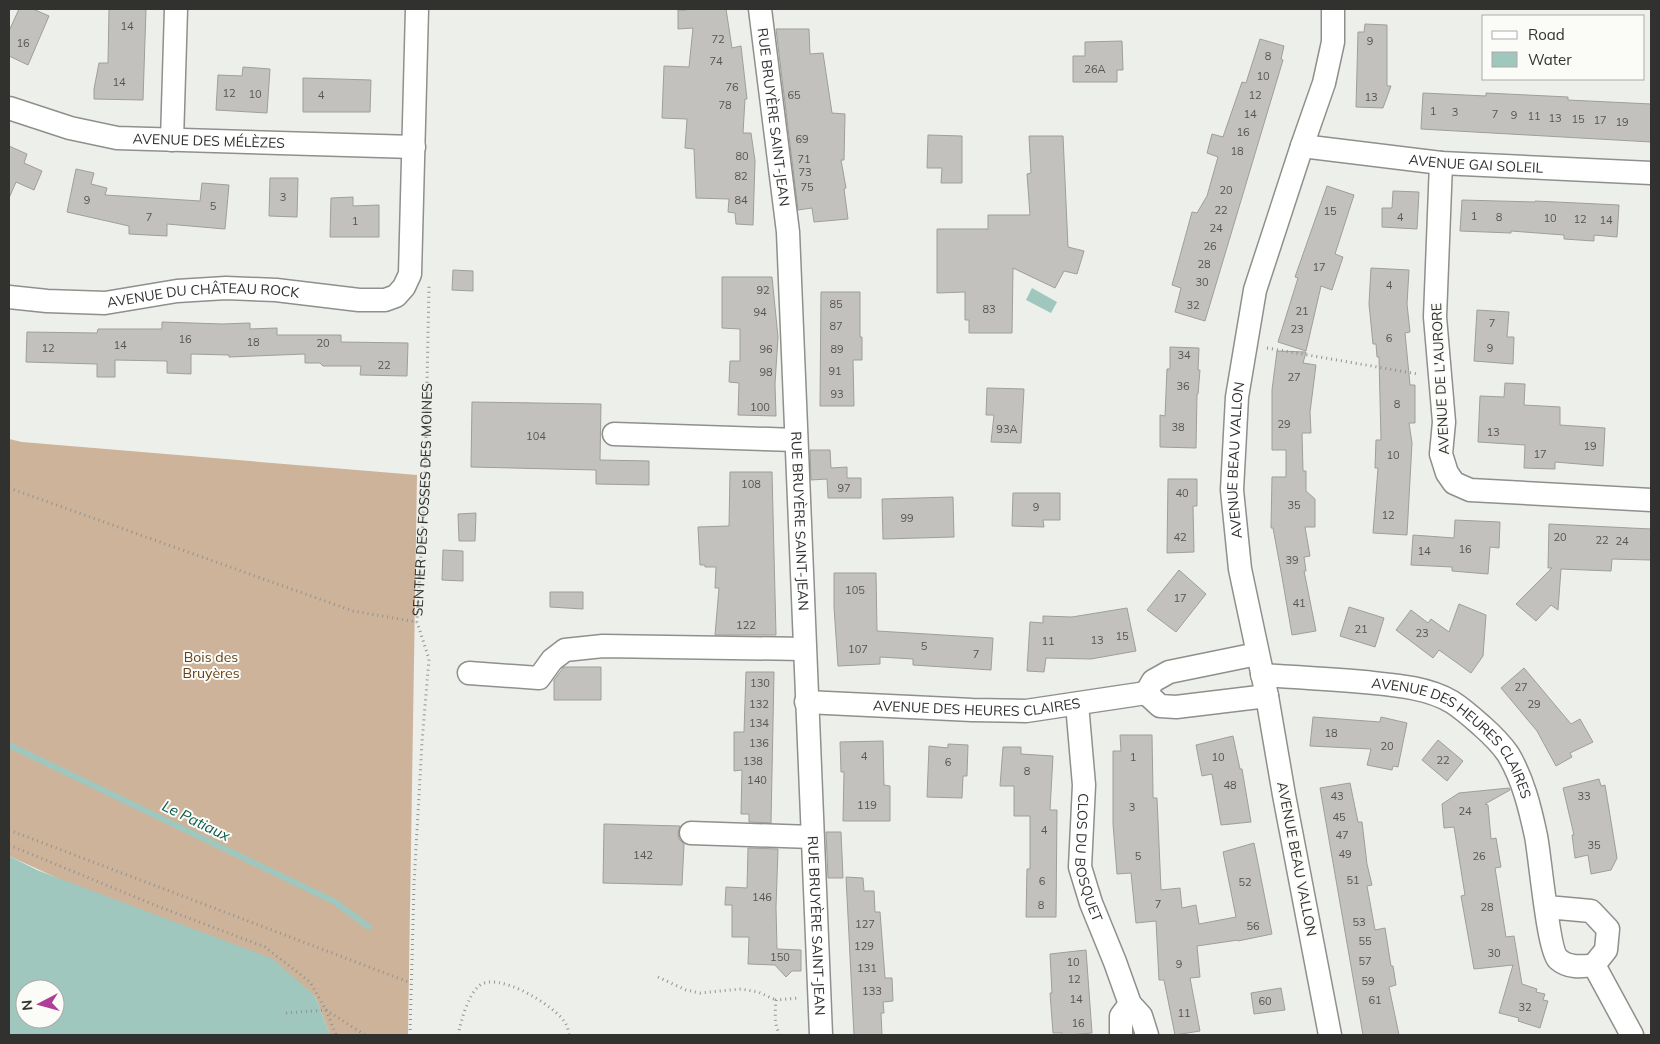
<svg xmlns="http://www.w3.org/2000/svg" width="1660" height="1044" viewBox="0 0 1660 1044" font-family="Mulish,sans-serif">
	<rect width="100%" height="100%" fill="#edefeb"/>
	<polygon fill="#ceb39b" points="9,439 22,442 417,475 408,1035 329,1035 329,1032 315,996 9,856"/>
	<g fill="#9fc7be" fill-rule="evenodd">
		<polygon points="1032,288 1057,302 1051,313 1026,300"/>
		<path d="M9 856 37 870 273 959 315 996 329 1032V1035H9ZM25 989H55V1019H25Z"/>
	</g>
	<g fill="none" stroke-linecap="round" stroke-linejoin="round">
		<polyline stroke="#9fc7be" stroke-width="6" points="9,745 335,902 369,927"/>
	</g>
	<g fill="#c2c1bd" stroke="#9f9e9a">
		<polygon points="19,9 33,9 49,16 28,65 9,56 9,31"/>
		<polygon points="109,9 146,9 143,100 94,99 94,89 99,63 108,63"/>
		<polygon points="686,9 726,9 732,48 741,46 747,99 745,99 743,133 751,133 755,161 753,225 736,224 735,213 728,212 729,199 696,198 694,149 685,148 687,119 662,118 664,66 689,67 693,28 678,29 678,10 686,10"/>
		<polygon points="1365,24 1387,25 1387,86 1391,86 1383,108 1356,107 1358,32 1364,32"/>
		<polygon points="776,29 809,29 810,54 823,53 832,113 845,114 844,160 841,160 846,188 844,189 848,219 814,222 812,208 798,210"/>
		<polygon points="1260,39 1284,46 1281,59 1283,60 1205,321 1175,312 1181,288 1172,285 1192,212 1197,213 1207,196 1218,157 1207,153 1212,134 1223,137 1242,82 1246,83"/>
		<polygon points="1122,41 1123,70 1117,70 1117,82 1073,82 1073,56 1085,56 1085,42"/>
		<polygon points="243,67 270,69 267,113 216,110 218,75 242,76"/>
		<polygon points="303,78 371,80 370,112 303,112"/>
		<polygon points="1423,93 1486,96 1486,93 1568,97 1568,100 1651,104 1651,142 1421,129"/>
		<polygon points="928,135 962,136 962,183 941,183 942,168 927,168"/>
		<polygon points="1029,136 1063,136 1068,247 1084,251 1077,274 1064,271 1055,288 1013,268 1012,333 969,333 969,320 965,320 965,292 937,293 937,229 988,229 988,215 1030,215 1027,174 1031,173"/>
		<polygon points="9,146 27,154 24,163 42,171 34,190 16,182 9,198"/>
		<polygon points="76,169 94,173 91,184 107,188 105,195 200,201 202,183 229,185 225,229 167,224 167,236 129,234 129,226 67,212"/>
		<polygon points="270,178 298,178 297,217 269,216"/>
		<polygon points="1327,186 1354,195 1335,254 1343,257 1332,290 1321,286 1306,351 1278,342 1298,278 1295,277"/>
		<polygon points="1393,191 1419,192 1417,229 1382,227 1382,208 1392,208"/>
		<polygon points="353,197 353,206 379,205 379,237 330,237 331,198"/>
		<polygon points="1462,200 1535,202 1535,201 1619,205 1617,237 1594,235 1594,241 1564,239 1564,235 1511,231 1511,233 1460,231"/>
		<polygon points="1371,268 1409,270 1407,304 1410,332 1405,333 1410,385 1415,385 1415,423 1409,423 1412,443 1407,535 1373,533 1378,468 1375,468 1376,440 1381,440 1379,357 1377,357 1376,344 1373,344 1369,304"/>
		<polygon points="453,270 473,271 473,291 452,290"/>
		<polygon points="722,277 772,277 778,337 775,384 776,416 738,415 739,383 729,382 730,361 740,361 740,329 722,328"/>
		<polygon points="821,292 860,292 860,337 862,337 862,360 853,360 854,406 820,406"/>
		<polygon points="1477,310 1509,312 1507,337 1514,337 1513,364 1474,361"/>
		<polygon points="162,322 222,324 250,323 250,329 277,328 277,335 341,335 341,342 408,343 407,376 360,375 361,366 323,366 320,363 305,363 305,354 229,357 229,355 191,354 191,374 167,373 167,361 115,360 115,377 97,377 97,364 26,362 27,332 97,333 98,329 162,329"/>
		<polygon points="1170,347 1199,348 1198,370 1200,370 1198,394 1197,394 1196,448 1160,447 1160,415 1165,416 1167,369 1170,369"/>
		<polygon points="1277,351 1306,352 1303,363 1316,365 1310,412 1311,433 1302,433 1303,471 1306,471 1306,491 1315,499 1315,527 1305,527 1310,556 1304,557 1306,571 1304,571 1316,631 1292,635 1282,577 1273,528 1271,528 1272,477 1286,477 1286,450 1272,450 1272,390"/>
		<polygon points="1505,383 1525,384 1524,405 1560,407 1560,425 1605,428 1603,466 1555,462 1555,469 1524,468 1525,445 1478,442 1480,396 1504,397"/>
		<polygon points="987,388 1024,389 1021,443 991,442 994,415 986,415"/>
		<polygon points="472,402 601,404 600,460 649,461 649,485 596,484 596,470 471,467"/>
		<polygon points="810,450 830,450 831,468 847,467 847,478 861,478 861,498 828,498 827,479 811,480"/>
		<polygon points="730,472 772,472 776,635 715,635 719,588 715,588 716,567 705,567 705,565 700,565 698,527 729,526"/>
		<polygon points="1168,479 1197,479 1197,506 1193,506 1194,552 1167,553"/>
		<polygon points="1013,493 1060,493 1060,520 1043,520 1044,527 1012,526"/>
		<polygon points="953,497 954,537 883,539 882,499"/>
		<polygon points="476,513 475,541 459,541 458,514"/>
		<polygon points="1455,520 1500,522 1499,548 1490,547 1488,574 1452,571 1452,567 1411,565 1413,535 1454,538"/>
		<polygon points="1549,524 1651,529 1651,560 1612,559 1611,571 1561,569 1558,610 1551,605 1536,621 1516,604 1552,568 1548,568"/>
		<polygon points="443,550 463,551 463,581 442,580"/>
		<polygon points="1179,570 1206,594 1176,632 1147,610"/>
		<polygon points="834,573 876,573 877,631 993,638 991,670 913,665 913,659 880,657 880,664 838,666 834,607"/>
		<polygon points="550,592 583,592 583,609 550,607"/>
		<polygon points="1459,604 1486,615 1483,656 1471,673 1439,650 1433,658 1396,630 1411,610 1428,623 1431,619 1449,632"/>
		<polygon points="1349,607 1384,618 1375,647 1340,636"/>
		<polygon points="1127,608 1136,651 1091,659 1046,658 1044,672 1027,671 1030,622 1043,623 1043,616 1072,617"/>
		<polygon points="564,667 601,667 601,700 554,700 554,680"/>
		<polygon points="1524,668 1571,724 1580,719 1593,742 1570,753 1572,757 1556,766 1537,731 1501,688"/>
		<polygon points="746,672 774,672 771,823 749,822 749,814 741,814 742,770 734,771 734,732 744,732"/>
		<polygon points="1313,717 1380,722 1381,717 1407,723 1398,767 1393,766 1392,770 1367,765 1371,749 1310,746"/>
		<polygon points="1120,735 1152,735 1153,793 1153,798 1157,798 1161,890 1180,888 1182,908 1196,905 1199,924 1236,917 1223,852 1254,843 1272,934 1238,941 1238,940 1197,946 1200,977 1190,978 1200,1031 1175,1035 1164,980 1159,980 1156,921 1136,923 1131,873 1117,874 1113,824 1113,751 1121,751"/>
		<polygon points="1233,736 1240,769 1242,769 1251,822 1221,825 1212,774 1202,776 1196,745"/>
		<polygon points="1438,740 1463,761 1447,781 1422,760"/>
		<polygon points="883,741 884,785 890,786 890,821 843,821 844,772 841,772 840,742"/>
		<polygon points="948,744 968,745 967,776 963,776 962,798 927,797 929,746 948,748"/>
		<polygon points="1003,747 1021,747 1021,754 1053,756 1050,810 1057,810 1056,917 1026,917 1027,869 1030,869 1030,816 1014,816 1014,786 1000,786"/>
		<polygon points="1599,779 1601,786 1605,785 1617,858 1611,870 1591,874 1588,855 1575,858 1572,835 1574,835 1563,788"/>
		<polygon points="1350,783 1358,822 1362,822 1367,864 1372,885 1367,886 1375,930 1385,928 1391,966 1393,966 1396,985 1389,987 1399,1035 1363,1035 1320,788"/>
		<polygon points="1509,788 1510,790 1485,804 1488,805 1491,839 1496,838 1501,867 1495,868 1506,937 1514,936 1522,984 1537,989 1536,992 1545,994 1543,1000 1548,1001 1540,1028 1518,1021 1519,1018 1499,1013 1513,965 1474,969 1461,896 1465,895 1454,827 1444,828 1442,804 1459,793"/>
		<polygon points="604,824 680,826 678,833 679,839 684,844 682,885 603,883"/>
		<polygon points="826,832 841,832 843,878 828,878"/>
		<polygon points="748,848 778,849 776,907 777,949 801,950 801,971 792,971 786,977 775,965 748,964 749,937 732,937 732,905 725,905 726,887 747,888"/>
		<polygon points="846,877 863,878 864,891 874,891 875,912 880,912 885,978 892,978 893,1001 883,1002 884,1013 881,1013 882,1035 854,1035"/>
		<polygon points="1086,950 1092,1033 1069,1035 1062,1035 1062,1033 1053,1033 1050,993 1052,993 1050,954"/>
		<polygon points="1281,988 1285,1010 1254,1014 1251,993"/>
	</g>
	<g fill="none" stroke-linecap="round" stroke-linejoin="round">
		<g stroke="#8f908c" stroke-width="25">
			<g id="minor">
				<path id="s2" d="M760 9 788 232 821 1035"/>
				<path id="s3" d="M9 108 70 128 117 138 414 147"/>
				<polyline points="172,140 176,9"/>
				<path id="s4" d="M1302 146 1441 163 1651 173"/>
				<polyline points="1441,163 1435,317 1444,422 1441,454 1447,473 1454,483 1470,490 1651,500"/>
				<path id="s5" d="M9 297 47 301 105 303 177 291 226 288 276 290 359 300H385L396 296 404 287 410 274 417 9"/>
				<polyline points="614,434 796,440"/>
				<polyline points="1257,654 1169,672 1153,681 1146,693 1160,706 1176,707 1267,696"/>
				<polyline points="469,673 539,678 552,660 565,650 603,646 804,649"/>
				<path id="s6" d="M1262 675C1296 677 1330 679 1364 682 1393 685 1427 687 1452 702 1463 709 1473 718 1482 726 1491 734 1501 744 1508 754 1523 779 1530 808 1536 836 1540 856 1548 949 1558 959 1568 968 1581 967 1594 965L1606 950 1608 929 1591 911 1547 907"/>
				<path id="s7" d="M806 702 972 710 1026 711 1146 693"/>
				<path id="s8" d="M1077 704 1084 785 1080 867 1091 903 1115 962 1130 1004 1141 1016 1147 1035"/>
				<polyline points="691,833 812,837"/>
				<polyline points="1594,965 1632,1035"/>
				<polyline points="1121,1035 1121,1016 1130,1004"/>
				<path id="s9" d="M1330 1035 1284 795 1267 696 1240 569 1232 490 1237 397 1255 290 1302 146 1324 83 1333 42V9"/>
			</g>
		</g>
		<g stroke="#919390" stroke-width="3" stroke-dasharray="1 4" stroke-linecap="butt">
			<polyline points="1267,348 1418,374"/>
			<polyline points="9,488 353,611 417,622"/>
			<polyline points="9,830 411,983"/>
			<polyline points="9,845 152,904 265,947 310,982 326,1010 336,1035"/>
			<polyline points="658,977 686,990 700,993 741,989 758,992 776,1000"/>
			<polyline points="286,1013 326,1010 365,1035"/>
			<path id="s1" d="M410 1035 414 884 422 742 429 659 417 622 425 482 429 286"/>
			<path d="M458 1035C461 1021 468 995 479 986 497 970 556 1006 566 1024 568 1027 568 1032 569 1035"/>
			<path d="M780 1035C774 1025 775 1012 776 1000L799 998"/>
		</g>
		<use href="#minor" stroke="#fff" stroke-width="22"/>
	</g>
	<g text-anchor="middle" stroke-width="4" stroke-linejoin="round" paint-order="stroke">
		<g font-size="11" fill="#555653">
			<text x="127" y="30">14</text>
			<text x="718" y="43">72</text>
			<text x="1370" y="45">9</text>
			<text x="23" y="47">16</text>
			<text x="1268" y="60">8</text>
			<text x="716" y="65">74</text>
			<text x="1095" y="73">26A</text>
			<text x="1263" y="80">10</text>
			<text x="119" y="86">14</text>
			<text x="732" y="91">76</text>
			<text x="229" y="97">12</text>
			<text x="255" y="98">10</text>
			<text x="321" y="99">4</text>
			<text x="794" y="99">65</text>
			<text x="1255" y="99">12</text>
			<text x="1371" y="101">13</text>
			<text x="725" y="109">78</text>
			<text x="1433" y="115">1</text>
			<text x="1455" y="116">3</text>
			<text x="1250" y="118">14</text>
			<text x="1495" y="118">7</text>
			<text x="1514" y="119">9</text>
			<text x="1534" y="120">11</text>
			<text x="1555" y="122">13</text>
			<text x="1578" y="123">15</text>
			<text x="1600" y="124">17</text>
			<text x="1622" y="126">19</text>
			<text x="1243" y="136">16</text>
			<text x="802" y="143">69</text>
			<text x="1237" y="155">18</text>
			<text x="742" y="160">80</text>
			<text x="804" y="163">71</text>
			<text x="805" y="176">73</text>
			<text x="741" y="180">82</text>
			<text x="807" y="191">75</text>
			<text x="1226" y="194">20</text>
			<text x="283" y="201">3</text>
			<text x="87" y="204">9</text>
			<text x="741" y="204">84</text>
			<text x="213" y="210">5</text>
			<text x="1221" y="214">22</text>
			<text x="1330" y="215">15</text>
			<text x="1474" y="220">1</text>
			<text x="149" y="221">7</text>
			<text x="1400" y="221">4</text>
			<text x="1499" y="221">8</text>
			<text x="1550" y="222">10</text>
			<text x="1580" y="223">12</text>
			<text x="1606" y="224">14</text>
			<text x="355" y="225">1</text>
			<text x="1216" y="232">24</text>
			<text x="1210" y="250">26</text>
			<text x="1204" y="268">28</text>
			<text x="1319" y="271">17</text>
			<text x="1202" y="286">30</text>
			<text x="1389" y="289">4</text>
			<text x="763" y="294">92</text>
			<text x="836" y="308">85</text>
			<text x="1193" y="309">32</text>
			<text x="989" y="313">83</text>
			<text x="1302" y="315">21</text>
			<text x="760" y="316">94</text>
			<text x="1492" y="327">7</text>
			<text x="836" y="330">87</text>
			<text x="1297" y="333">23</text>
			<text x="1389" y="342">6</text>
			<text x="185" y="343">16</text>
			<text x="253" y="346">18</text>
			<text x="323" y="347">20</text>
			<text x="120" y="349">14</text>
			<text x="48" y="352">12</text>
			<text x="1490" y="352">9</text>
			<text x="766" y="353">96</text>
			<text x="837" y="353">89</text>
			<text x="1184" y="359">34</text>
			<text x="384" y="369">22</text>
			<text x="835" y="375">91</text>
			<text x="766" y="376">98</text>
			<text x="1294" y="381">27</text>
			<text x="1183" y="390">36</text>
			<text x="837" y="398">93</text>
			<text x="1397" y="408">8</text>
			<text x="760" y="411">100</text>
			<text x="1284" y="428">29</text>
			<text x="1178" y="431">38</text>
			<text x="1007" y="433">93A</text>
			<text x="1493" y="436">13</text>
			<text x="536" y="440">104</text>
			<text x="1590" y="450">19</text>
			<text x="1540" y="458">17</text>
			<text x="1393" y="459">10</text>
			<text x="751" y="488">108</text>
			<text x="844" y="492">97</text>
			<text x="1182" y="497">40</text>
			<text x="1294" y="509">35</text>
			<text x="1036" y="511">9</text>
			<text x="1388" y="519">12</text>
			<text x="907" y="522">99</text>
			<text x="1180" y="541">42</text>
			<text x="1560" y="541">20</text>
			<text x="1602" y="544">22</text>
			<text x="1622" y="545">24</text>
			<text x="1465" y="553">16</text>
			<text x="1424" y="555">14</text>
			<text x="1292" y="564">39</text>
			<text x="855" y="594">105</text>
			<text x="1180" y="602">17</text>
			<text x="1299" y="607">41</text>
			<text x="746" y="629">122</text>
			<text x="1361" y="633">21</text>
			<text x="1422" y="637">23</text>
			<text x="1122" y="640">15</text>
			<text x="1097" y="644">13</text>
			<text x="1048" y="645">11</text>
			<text x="924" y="650">5</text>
			<text x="858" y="653">107</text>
			<text x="976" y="658">7</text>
			<text x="760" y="687">130</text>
			<text x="1521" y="691">27</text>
			<text x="759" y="708">132</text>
			<text x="1534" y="708">29</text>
			<text x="759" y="727">134</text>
			<text x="1331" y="737">18</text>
			<text x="759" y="747">136</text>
			<text x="1387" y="750">20</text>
			<text x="864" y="760">4</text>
			<text x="1133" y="761">1</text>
			<text x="1218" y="761">10</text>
			<text x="1443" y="764">22</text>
			<text x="753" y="765">138</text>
			<text x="948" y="766">6</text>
			<text x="1027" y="775">8</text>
			<text x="757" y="784">140</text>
			<text x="1230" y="789">48</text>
			<text x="1337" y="800">43</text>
			<text x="1584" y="800">33</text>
			<text x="867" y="809">119</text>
			<text x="1132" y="811">3</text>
			<text x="1465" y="815">24</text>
			<text x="1339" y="821">45</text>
			<text x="1044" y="834">4</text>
			<text x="1342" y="839">47</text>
			<text x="1594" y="849">35</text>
			<text x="1345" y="858">49</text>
			<text x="643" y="859">142</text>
			<text x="1138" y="860">5</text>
			<text x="1479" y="860">26</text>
			<text x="1353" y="884">51</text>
			<text x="1042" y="885">6</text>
			<text x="1245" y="886">52</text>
			<text x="762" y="901">146</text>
			<text x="1158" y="908">7</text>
			<text x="1041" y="909">8</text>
			<text x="1487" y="911">28</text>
			<text x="1359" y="926">53</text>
			<text x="865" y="928">127</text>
			<text x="1253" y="930">56</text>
			<text x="1365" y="945">55</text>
			<text x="864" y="950">129</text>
			<text x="1494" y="957">30</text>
			<text x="780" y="961">150</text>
			<text x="1365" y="965">57</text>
			<text x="1073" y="966">10</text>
			<text x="1179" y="968">9</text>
			<text x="867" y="972">131</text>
			<text x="1074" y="983">12</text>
			<text x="1368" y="985">59</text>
			<text x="872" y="995">133</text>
			<text x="1076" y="1003">14</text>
			<text x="1375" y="1004">61</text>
			<text x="1265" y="1005">60</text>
			<text x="1525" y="1011">32</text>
			<text x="1184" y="1017">11</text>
			<text x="1078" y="1027">16</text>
		</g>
		<g font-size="14" fill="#313230" stroke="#fbfcf8">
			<text dy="5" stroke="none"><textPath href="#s2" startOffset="109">RUE BRUYÈRE SAINT-JEAN</textPath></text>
			<text dy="5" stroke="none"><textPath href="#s3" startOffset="204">AVENUE DES MÉLÈZES</textPath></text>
			<text dy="5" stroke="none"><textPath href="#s4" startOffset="175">AVENUE GAI SOLEIL</textPath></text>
			<text dy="5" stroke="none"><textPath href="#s5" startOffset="195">AVENUE DU CHÂTEAU ROCK</textPath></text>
			<text transform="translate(1440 379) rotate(-93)" y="5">AVENUE DE L'AURORE</text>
			<text dy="5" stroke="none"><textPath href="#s9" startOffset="584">AVENUE BEAU VALLON</textPath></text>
			<text dy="5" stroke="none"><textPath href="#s1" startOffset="538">SENTIER DES FOSSES DES MOINES</textPath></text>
			<text dy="5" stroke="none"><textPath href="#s2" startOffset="514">RUE BRUYÈRE SAINT-JEAN</textPath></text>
			<text dy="5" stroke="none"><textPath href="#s7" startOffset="171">AVENUE DES HEURES CLAIRES</textPath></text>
			<text dy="5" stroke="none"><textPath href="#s6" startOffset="214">AVENUE DES HEURES CLAIRES</textPath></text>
			<text dy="5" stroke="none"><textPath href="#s8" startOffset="155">CLOS DU BOSQUET</textPath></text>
			<text transform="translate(1297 859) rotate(79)" y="5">AVENUE BEAU VALLON</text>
			<text dy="5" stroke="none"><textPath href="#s2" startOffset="919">RUE BRUYÈRE SAINT-JEAN</textPath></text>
		</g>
		<g font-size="14" fill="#654018" stroke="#fbfcf8">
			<text x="211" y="662">Bois des<tspan x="211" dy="16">Bruyères</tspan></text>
		</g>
		<g font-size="15" font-style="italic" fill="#095b4f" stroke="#fbfcf8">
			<text transform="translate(196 821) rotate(26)" y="5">Le Patiaux</text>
		</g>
	</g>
	<rect width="1660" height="1044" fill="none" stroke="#313230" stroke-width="20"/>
	<rect x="1482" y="15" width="162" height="65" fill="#fbfcf8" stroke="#aaaba8"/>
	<rect x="1492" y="31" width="25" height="8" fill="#ffffff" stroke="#aaaba8"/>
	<text x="1528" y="40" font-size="15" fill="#313230">Road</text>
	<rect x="1492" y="52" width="25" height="15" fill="#9fc7be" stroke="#aaaba8"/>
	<text x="1528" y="65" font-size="15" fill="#313230">Water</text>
	<g transform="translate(40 1004) rotate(264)"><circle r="24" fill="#fbfcf8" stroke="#aaaba8"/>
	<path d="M0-4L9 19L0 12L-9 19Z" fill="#b03d97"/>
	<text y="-8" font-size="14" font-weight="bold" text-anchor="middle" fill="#313230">N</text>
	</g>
</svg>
